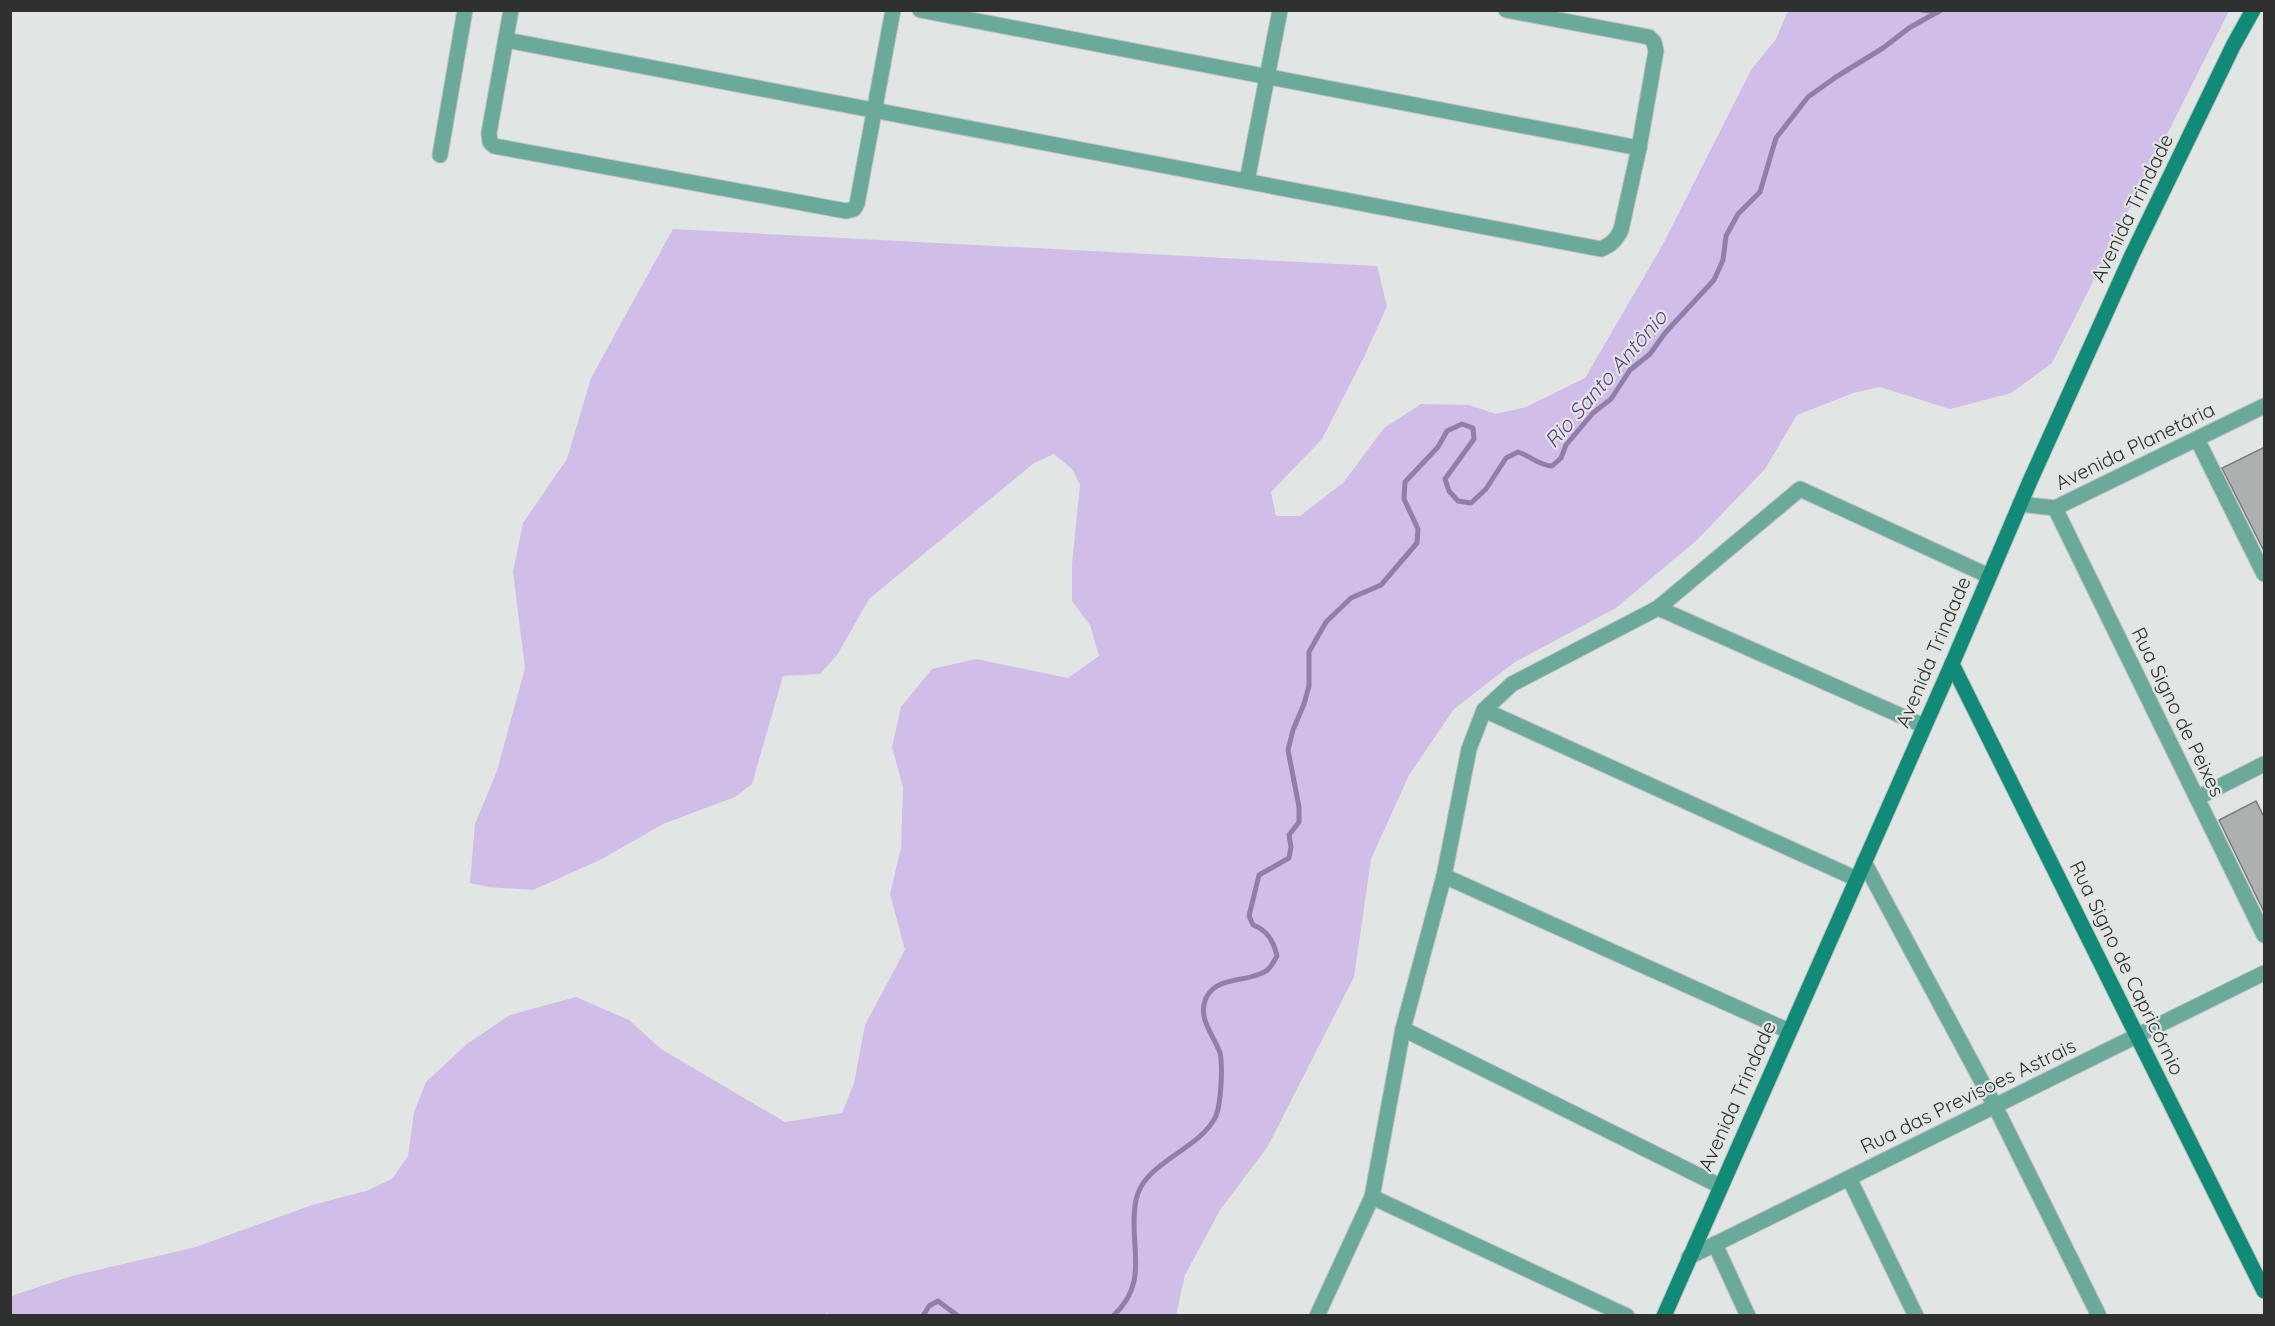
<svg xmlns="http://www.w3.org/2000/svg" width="2275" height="1326" viewBox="0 0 2275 1326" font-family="Quicksand,sans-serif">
	<rect width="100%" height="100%" fill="#e1e6e4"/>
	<polygon fill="#d0bde8" points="1788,11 2229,11 2052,363 2011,393 1950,409 1880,387 1853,393 1797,415 1765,469 1697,540 1616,608 1515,662 1454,709 1409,775 1371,859 1354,977 1268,1146 1220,1210 1185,1275 1176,1315 832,1316 827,1313 821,1316 11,1315 11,1296 72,1276 196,1247 312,1205 366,1191 392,1179 408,1156 414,1112 426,1082 467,1044 510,1015 576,997 629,1020 661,1049 785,1122 842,1113 854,1083 865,1025 905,950 890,894 901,848 903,787 892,747 901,707 932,669 976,659 1068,678 1099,656 1090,625 1072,601 1072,564 1080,485 1073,470 1054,454 1034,463 869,599 837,655 820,674 783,676 752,784 735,797 663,824 602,859 533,890 489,887 470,883 475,824 497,771 525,668 513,572 523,523 567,459 591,378 673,229 1377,266 1387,306 1365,355 1322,439 1271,492 1276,516 1300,516 1343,483 1384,428 1421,404 1469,405 1496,414 1526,407 1585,378 1662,246 1751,70 1776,39"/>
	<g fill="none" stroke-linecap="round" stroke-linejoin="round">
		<g stroke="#917fa8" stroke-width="5">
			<polyline points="1922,10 1938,12"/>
			<polyline points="923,1316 929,1306 938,1301 958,1316"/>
			<path d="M1113 1316C1152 1281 1127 1243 1136 1200 1143 1162 1200 1150 1216 1116 1221 1103 1223 1066 1220 1053 1214 1035 1197 1019 1206 998 1217 975 1248 983 1266 971 1271 968 1274 961 1277 956 1274 942 1268 930 1253 925L1249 916 1259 875 1289 858 1291 847 1289 835 1299 822V807L1288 750 1293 730 1304 704 1309 686V652L1326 622 1351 598 1381 585 1417 543 1418 529 1404 499 1405 482 1438 447 1447 431 1462 424 1473 428 1474 439 1445 479 1449 491 1458 501 1471 503 1486 489 1506 458 1518 452C1530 456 1541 466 1552 466L1561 458 1566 445 1593 413 1611 399 1630 370 1650 354 1665 333 1714 280 1723 260 1726 236 1738 214 1760 192 1776 138 1808 97 1836 77 1883 48 1909 28 1941 10"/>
		</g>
	</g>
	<g fill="#acb0af" stroke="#7a7d7c" stroke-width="1.5">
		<polygon points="2265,447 2265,553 2222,468"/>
		<polygon points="2256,801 2265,819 2265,914 2219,820"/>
	</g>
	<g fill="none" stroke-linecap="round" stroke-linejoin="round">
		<g stroke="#bdc2c0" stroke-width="17">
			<g id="street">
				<polyline points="511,10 489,133 490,142 494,146 846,211 854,209 857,204 893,10"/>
				<polyline points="920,10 1639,148"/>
				<path d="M506 40 1601 249C1611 245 1616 240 1621 230L1639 148 1656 51 1654 42 1649 37 1506 10"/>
				<polyline points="440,155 465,10"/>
				<polyline points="1247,181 1280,10"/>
				<polyline points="2197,439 2264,574"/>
				<polyline points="2020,504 2055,508 2264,406"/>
				<polyline points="2055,508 2264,935"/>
				<polyline points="1658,608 1924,726"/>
				<polyline points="1484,710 1857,879"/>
				<polyline points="2197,798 2264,764"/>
				<polyline points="1864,862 1995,1106 2099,1316"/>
				<polyline points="1444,876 1789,1031"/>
				<polyline points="1403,1029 1720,1186"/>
				<polyline points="1849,1178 1916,1316"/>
				<polyline points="1372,1197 1627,1316"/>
				<polyline points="1715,1244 1748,1316"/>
				<polyline points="1689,1257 2264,973"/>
				<polyline points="1317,1316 1372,1197 1403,1029 1444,876 1469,749 1484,710 1512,684 1658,608 1800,489 1989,576"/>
			</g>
		</g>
		<g stroke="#bdc2c0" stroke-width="17">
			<g id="secondary">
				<polyline points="1952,664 2264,1291"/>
				<polyline points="1664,1316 1952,664 2030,481 2132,255 2233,46 2253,10"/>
			</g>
		</g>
		<use href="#street" stroke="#6ba99b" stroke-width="15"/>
		<use href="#secondary" stroke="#118a78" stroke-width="15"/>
	</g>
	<g text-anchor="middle" stroke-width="4.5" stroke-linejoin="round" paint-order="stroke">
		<g font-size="20" fill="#2f3130" stroke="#e1e6e4">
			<text transform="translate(2132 208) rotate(-64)" y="7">Avenida Trindade</text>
			<text transform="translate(2135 446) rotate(-26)" y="7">Avenida Planetária</text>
			<text transform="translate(1933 652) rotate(-67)" y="7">Avenida Trindade</text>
			<text transform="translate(2178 712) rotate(64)" y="7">Rua Signo de Peixes</text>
			<text transform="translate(2127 968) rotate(64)" y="7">Rua Signo de Capricórnio</text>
			<text transform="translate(1737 1096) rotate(-66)" y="7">Avenida Trindade</text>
			<text transform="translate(1968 1096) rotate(-26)" y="7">Rua das Previsoes Astrais</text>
		</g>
		<g font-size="21" font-style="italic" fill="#613d85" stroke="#e1e6e4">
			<text transform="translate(1606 379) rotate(-49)" y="7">Rio Santo Antônio</text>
		</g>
	</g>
	<rect width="2275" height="1326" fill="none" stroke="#2f3130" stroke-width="24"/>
</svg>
